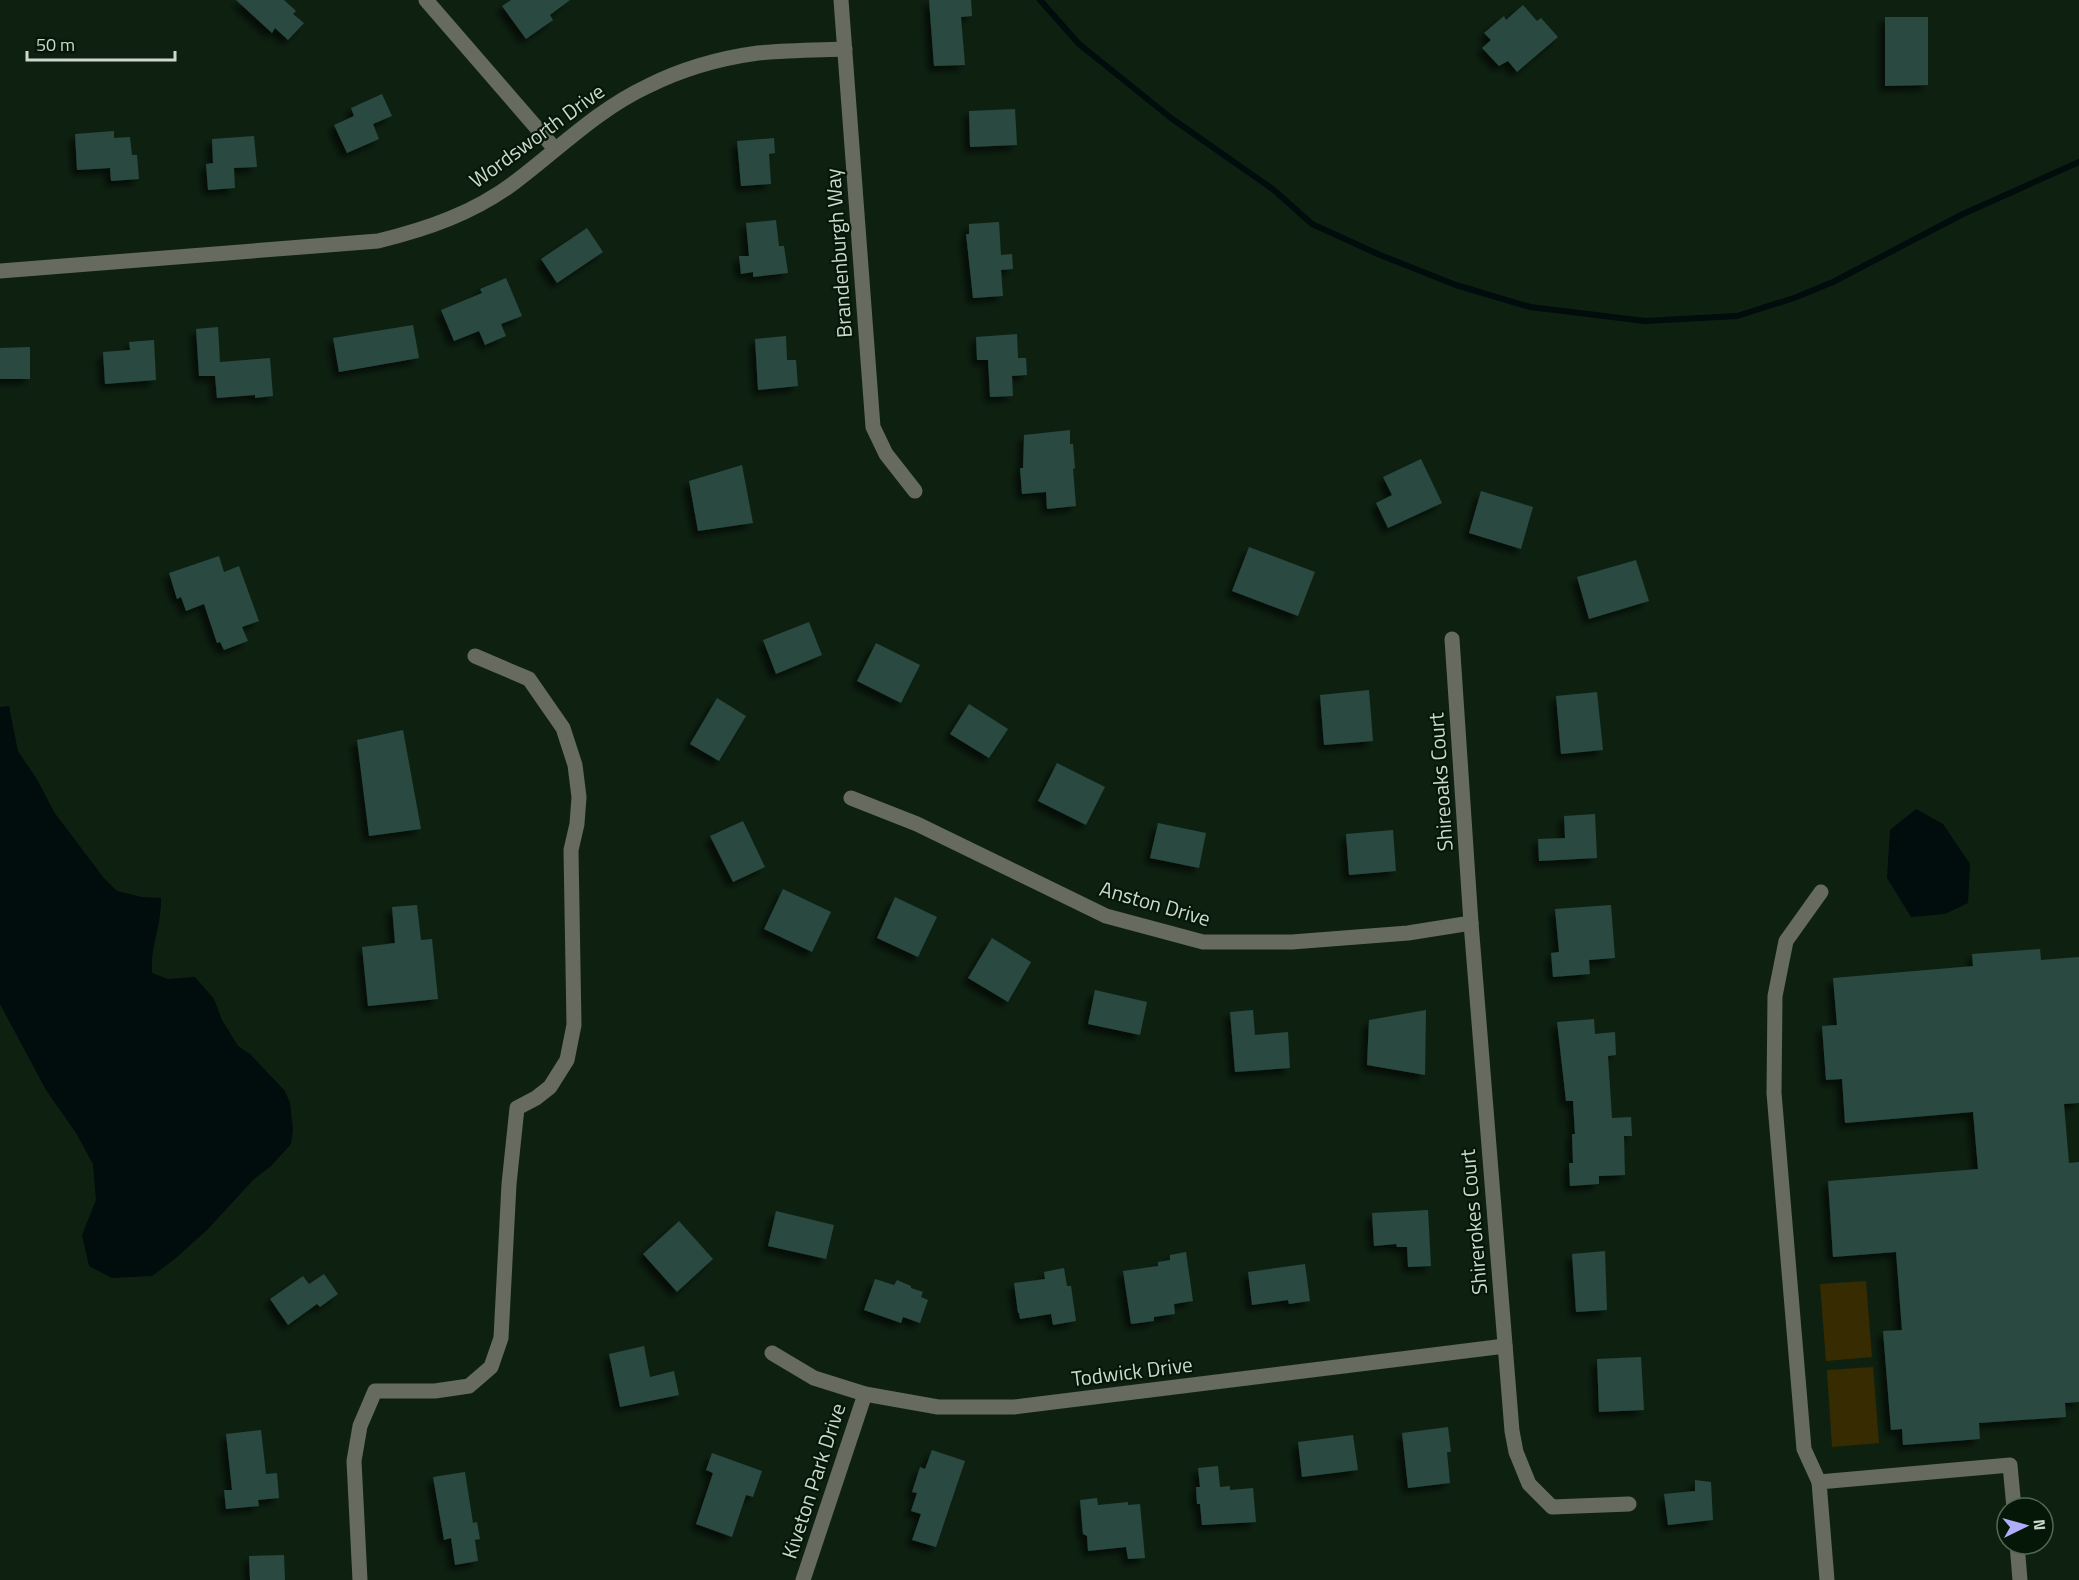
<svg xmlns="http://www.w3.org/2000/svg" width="2079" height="1580" viewBox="0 0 2079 1580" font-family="'Titillium Web',sans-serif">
	<defs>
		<filter id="shadow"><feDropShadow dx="-5.5" dy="5.5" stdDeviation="3" flood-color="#0009"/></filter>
	</defs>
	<rect width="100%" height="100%" fill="#0e2111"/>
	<g fill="#372b01">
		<polygon points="1866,1281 1872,1357 1826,1361 1820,1284"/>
		<polygon points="1873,1367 1879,1443 1832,1447 1827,1370"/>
	</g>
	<g fill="#010c0d">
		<path d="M9 706 18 751 38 781 54 812 103 877 117 891 142 897 161 898C162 924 150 947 152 973L168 979 195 977 214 999 222 1020 238 1046 250 1054 285 1091 290 1103 293 1130 291 1144 271 1166 254 1179 208 1229 176 1258 152 1276 112 1278 89 1266 82 1235 96 1200 93 1164 76 1133 46 1090 0 1004V707Z"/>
		<polygon points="1916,809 1943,824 1970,864 1968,903 1945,914 1911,917 1887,878 1890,830"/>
	</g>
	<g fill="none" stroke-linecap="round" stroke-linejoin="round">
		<polyline stroke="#010c0d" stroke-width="6" points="1040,0 1079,44 1171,118 1274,190 1312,224 1380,255 1456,285 1530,307 1645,321 1737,316 1794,298 1833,282 1963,214 2079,162"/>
	</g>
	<g fill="#294941" filter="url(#shadow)">
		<polygon points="236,0 284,0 296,11 293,14 304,23 288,40 275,28 272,33"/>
		<polygon points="511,0 570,0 550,15 553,20 526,39 502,6"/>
		<polygon points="929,0 971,0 972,16 961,17 965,65 934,66"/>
		<polygon points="1523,5 1537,21 1541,18 1558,37 1517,72 1508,61 1499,66 1482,48 1491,40 1484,33 1504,16 1506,20"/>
		<polygon points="1885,17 1928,17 1928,85 1885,86"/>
		<polygon points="382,94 392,116 373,124 379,139 347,153 334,125 354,116 351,108"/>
		<polygon points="1015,109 1017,145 970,147 969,111"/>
		<polygon points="114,131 114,138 130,137 132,155 137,155 139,179 111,181 110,168 77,170 75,134"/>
		<polygon points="254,136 257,167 234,168 235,188 208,190 206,164 213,163 212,139"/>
		<polygon points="774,138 775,153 769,154 771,184 741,186 737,141"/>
		<polygon points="776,220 779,246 784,246 788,273 753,277 753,272 741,274 739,256 749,256 746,223"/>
		<polygon points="999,222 1001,255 1012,254 1013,269 1001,270 1003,296 973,298 966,234 969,234 969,224"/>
		<polygon points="587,228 603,252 557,283 541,259"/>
		<polygon points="506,278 522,316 501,324 506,336 485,345 479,331 454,341 441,310 482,293 480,289"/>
		<polygon points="413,325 419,358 339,372 333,338"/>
		<polygon points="218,327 220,362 270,358 273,396 255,398 255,395 217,398 215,376 199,376 196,329"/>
		<polygon points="1017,334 1018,358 1026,358 1027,375 1012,376 1013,396 990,397 988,360 977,360 976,337"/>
		<polygon points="786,336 787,360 796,360 798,386 758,390 755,339"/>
		<polygon points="154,340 156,380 105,384 103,352 130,350 129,342"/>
		<polygon points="30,347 30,379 0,379 0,348"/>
		<polygon points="1070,430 1070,444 1073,444 1075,468 1073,469 1076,506 1047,509 1046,492 1022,494 1020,468 1023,468 1024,435"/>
		<polygon points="1421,459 1442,503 1388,528 1376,503 1392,495 1383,477"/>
		<polygon points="742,465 753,523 698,531 689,481"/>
		<polygon points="1481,491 1533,507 1521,549 1469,533"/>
		<polygon points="1249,547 1315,572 1298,616 1232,591"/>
		<polygon points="219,556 224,572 239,566 259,621 242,627 248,641 224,650 220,642 217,643 204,604 186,611 181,597 177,599 169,573"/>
		<polygon points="1636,560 1649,601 1589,619 1577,577"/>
		<polygon points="809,622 822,655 776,674 763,640"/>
		<polygon points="876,643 920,665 901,703 857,681"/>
		<polygon points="1369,690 1373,741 1324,745 1320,695"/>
		<polygon points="1597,692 1603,750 1561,754 1556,696"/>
		<polygon points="717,698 746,716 719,761 690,744"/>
		<polygon points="969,704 1008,729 989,758 950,734"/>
		<polygon points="403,730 421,829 369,836 357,740"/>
		<polygon points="1057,763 1105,787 1086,825 1038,801"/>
		<polygon points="1595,814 1597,858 1539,861 1538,839 1565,838 1564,816"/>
		<polygon points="743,821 765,867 733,882 710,836"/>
		<polygon points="1158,823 1206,833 1199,868 1150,858"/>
		<polygon points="1393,830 1396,871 1349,875 1346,834"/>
		<polygon points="783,889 831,912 812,952 764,929"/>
		<polygon points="895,897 937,917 918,957 877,938"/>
		<polygon points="417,905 421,940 432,939 438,999 368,1006 362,947 395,943 392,907"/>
		<polygon points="1611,905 1615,958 1589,960 1590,974 1553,977 1551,953 1559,952 1555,909"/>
		<polygon points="992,938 1031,962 1008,1002 968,978"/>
		<polygon points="2040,949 2041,960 2079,957 2079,1103 2064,1104 2069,1163 2079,1162 2079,1402 2065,1403 2066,1417 1979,1423 1980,1439 1903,1445 1902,1429 1891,1430 1883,1331 1902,1330 1896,1252 1833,1257 1828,1181 1978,1169 1973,1112 1845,1123 1842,1079 1826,1080 1822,1026 1837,1025 1833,978 1973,966 1972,954"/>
		<polygon points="1095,990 1147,1002 1140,1035 1088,1024"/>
		<polygon points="1253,1010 1255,1035 1288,1032 1290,1068 1235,1072 1230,1012"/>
		<polygon points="1426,1010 1425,1075 1367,1065 1369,1020"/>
		<polygon points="1594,1019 1595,1034 1615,1032 1616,1055 1608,1056 1612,1118 1631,1117 1632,1136 1624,1136 1625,1175 1599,1176 1599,1184 1570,1186 1569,1163 1573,1163 1572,1134 1575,1134 1573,1101 1566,1101 1557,1022"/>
		<polygon points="1428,1210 1431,1266 1408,1267 1407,1247 1397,1247 1396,1244 1374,1246 1372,1213"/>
		<polygon points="776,1211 834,1225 826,1259 768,1246"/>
		<polygon points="679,1221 713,1259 677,1292 643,1254"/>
		<polygon points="1605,1251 1607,1310 1576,1312 1572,1254"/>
		<polygon points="1186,1252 1193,1301 1174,1304 1175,1314 1154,1317 1154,1321 1131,1324 1123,1271 1158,1266 1158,1262 1170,1260 1170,1255"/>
		<polygon points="1305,1264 1310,1301 1289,1304 1288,1300 1252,1305 1248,1272"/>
		<polygon points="1064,1268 1067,1286 1071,1286 1076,1321 1053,1325 1051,1314 1020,1319 1019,1313 1018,1313 1014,1283 1045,1279 1044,1272"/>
		<polygon points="324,1274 338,1294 320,1307 317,1304 288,1325 270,1299 303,1276 309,1284"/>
		<polygon points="875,1279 894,1285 897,1280 911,1286 911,1288 923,1292 921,1297 928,1300 920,1323 903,1317 901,1323 864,1310"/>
		<polygon points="644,1346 650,1377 674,1371 679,1395 620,1407 609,1354"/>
		<polygon points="1641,1357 1644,1410 1599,1412 1597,1359"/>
		<polygon points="1448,1427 1451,1452 1447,1452 1450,1483 1408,1488 1402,1433"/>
		<polygon points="261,1430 266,1474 277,1473 279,1498 258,1500 259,1506 226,1509 224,1490 232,1490 226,1434"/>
		<polygon points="1353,1435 1358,1470 1302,1477 1298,1442"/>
		<polygon points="932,1450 965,1461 936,1547 912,1540 921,1514 911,1511 917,1493 912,1492 920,1467 925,1469"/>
		<polygon points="712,1453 762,1471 753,1497 746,1495 732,1537 696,1524 713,1473 706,1470"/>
		<polygon points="1218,1466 1220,1487 1230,1486 1230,1490 1253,1488 1256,1522 1202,1525 1200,1504 1197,1504 1196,1487 1200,1487 1198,1468"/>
		<polygon points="465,1472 473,1523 477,1522 480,1539 475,1540 478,1561 455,1565 451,1538 444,1540 433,1477"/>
		<polygon points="1695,1480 1711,1482 1713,1520 1668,1525 1664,1494 1695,1491"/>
		<polygon points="1097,1498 1098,1505 1128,1502 1128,1505 1140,1504 1145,1558 1128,1559 1126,1547 1088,1551 1087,1536 1083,1534 1080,1500"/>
		<polygon points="284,1555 285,1580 250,1580 249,1556"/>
	</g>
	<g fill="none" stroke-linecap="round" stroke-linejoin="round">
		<g stroke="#676a5f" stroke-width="15">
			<polyline points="426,0 555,149"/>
			<polyline points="841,0 873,427 886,454 915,491"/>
			<path d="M0 271 378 241C427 229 474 213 515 182 560 148 597 110 648 86 682 69 721 58 758 53 786 50 816 50 845 49"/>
			<polyline points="1452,639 1471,923 1512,1431 1516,1452 1529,1484 1552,1507 1629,1504"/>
			<polyline points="851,798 917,824 1106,916 1203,942 1292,942 1408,933 1471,923"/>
			<polyline points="772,1353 814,1378 865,1394 938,1407 1014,1407 1505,1346"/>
			<polyline points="1819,1482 1804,1449 1774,1093 1775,996 1786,941 1821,892"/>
			<polyline points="2017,1544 2020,1580"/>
			<polyline points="360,1580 354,1461 360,1426 375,1391 435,1391 469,1386 491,1367 501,1338 509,1184 517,1108 536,1098 550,1087 567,1060 574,1025 571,850 577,824 579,797 575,765 563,728 529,679 475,656"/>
			<polyline points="803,1580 865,1394"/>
			<polyline points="1827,1580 1819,1482 2010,1465 2014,1508"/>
		</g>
	</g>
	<g text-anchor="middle" stroke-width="4.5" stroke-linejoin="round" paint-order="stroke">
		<g font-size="21" fill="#ccd8cc" stroke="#051808">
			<text transform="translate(537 136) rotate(-36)" y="7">Wordsworth Drive</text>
			<text transform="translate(839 253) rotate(-94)" y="7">Brandenburgh Way</text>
			<text transform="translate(1441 782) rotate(-94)" y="7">Shireoaks Court</text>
			<text transform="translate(1155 904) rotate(16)" y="7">Anston Drive</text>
			<text transform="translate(1474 1222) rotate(-95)" y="7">Shirerokes Court</text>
			<text transform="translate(1132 1372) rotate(-7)" y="7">Todwick Drive</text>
			<text transform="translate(814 1481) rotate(-72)" y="7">Kiveton Park Drive</text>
		</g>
	</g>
	<g transform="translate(2025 1526) rotate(85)"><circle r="28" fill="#051808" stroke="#556556" stroke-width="1.5"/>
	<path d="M0-4.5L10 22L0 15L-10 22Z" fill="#b0aefa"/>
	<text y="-9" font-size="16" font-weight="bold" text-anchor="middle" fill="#ccd8cc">N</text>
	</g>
	<path d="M27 51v9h148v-9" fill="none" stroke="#ccd8cc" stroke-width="3"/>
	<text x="36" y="51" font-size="18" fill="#ccd8cc" stroke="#051808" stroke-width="4.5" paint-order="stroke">50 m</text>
</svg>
